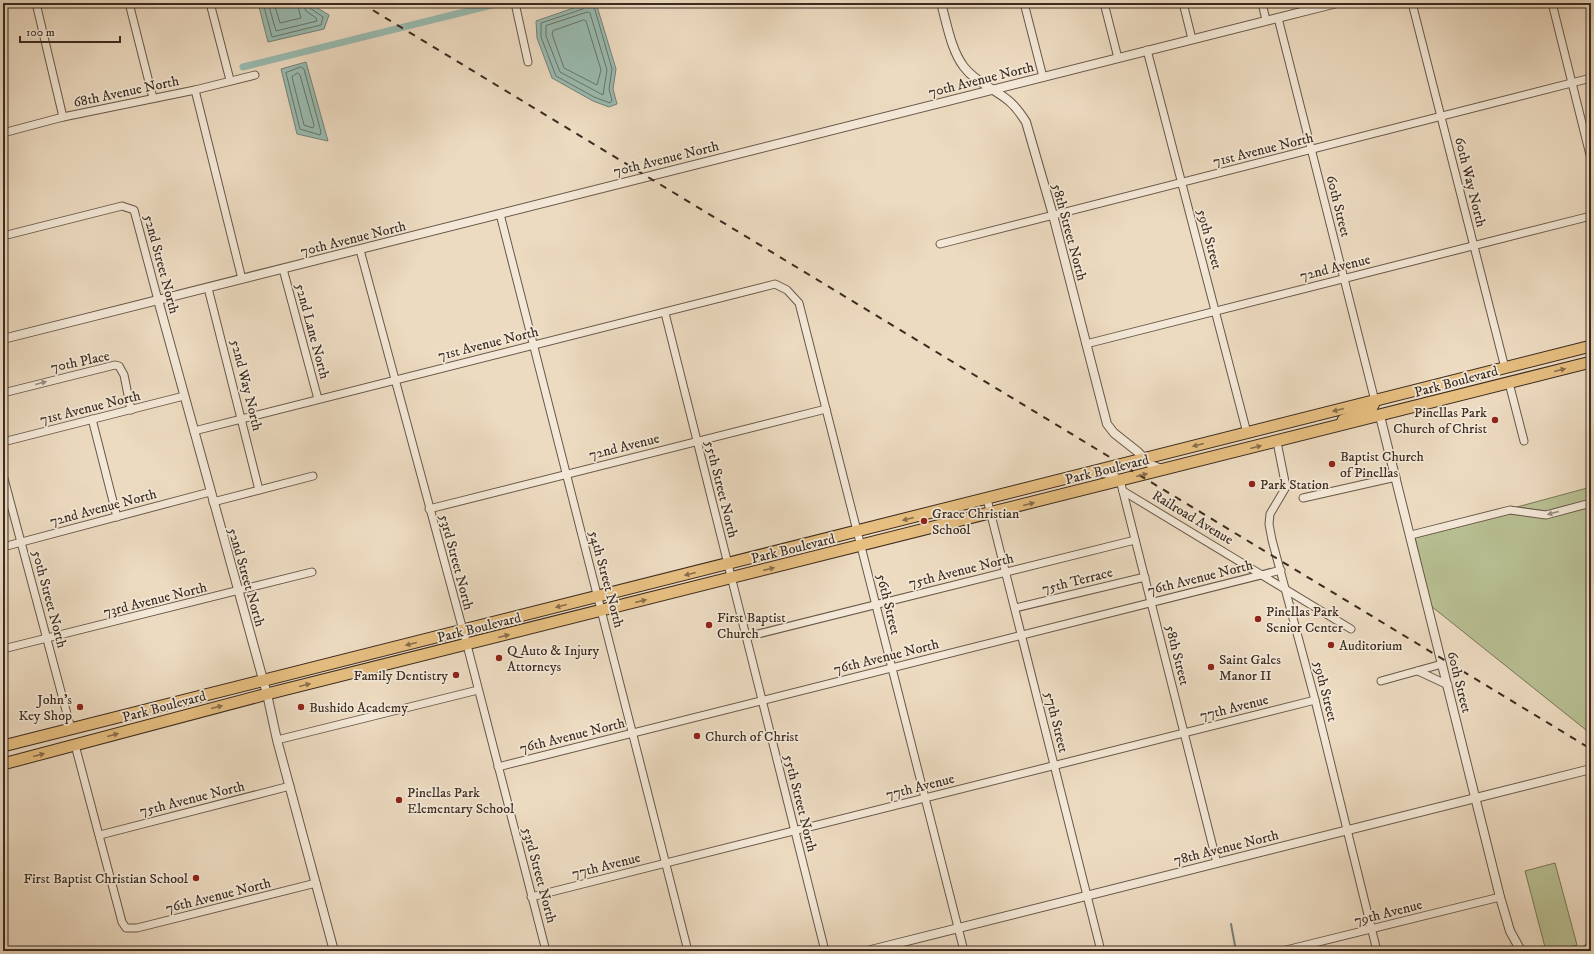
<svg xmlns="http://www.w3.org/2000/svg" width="1594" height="954" viewBox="0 0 1594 954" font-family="'IM FELL DW Pica',serif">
	<rect width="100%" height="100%" fill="#eddbc1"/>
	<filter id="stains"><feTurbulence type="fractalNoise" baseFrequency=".005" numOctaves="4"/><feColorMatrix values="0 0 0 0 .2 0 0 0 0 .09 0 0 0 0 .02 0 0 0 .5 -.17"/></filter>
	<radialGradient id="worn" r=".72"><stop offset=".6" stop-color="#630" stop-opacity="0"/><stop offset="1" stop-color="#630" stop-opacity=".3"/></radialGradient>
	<g fill="#b8c093" stroke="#7a765a">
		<polygon points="1591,487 1591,499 1546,511 1517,507"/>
		<polygon points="1591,507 1591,734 1431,606 1415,538 1510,514 1548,518"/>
		<polygon points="1555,863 1577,945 1554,951 1546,951 1525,871"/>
	</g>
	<g fill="#99bbb1" stroke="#738177">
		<polygon points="258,3 309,3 329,15 324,29 268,42"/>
		<polygon points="588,3 596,3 616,69 613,89 617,104 609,107 593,101 552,78 537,38 536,21"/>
		<polygon points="306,62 328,141 297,134 281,69"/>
	</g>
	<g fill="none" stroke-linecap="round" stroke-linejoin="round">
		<g stroke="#6a7368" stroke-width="1">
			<polyline points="263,3 272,37 321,25 323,17 310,8 308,3"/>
			<polyline points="268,3 276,31 317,21 316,18 306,11 303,3"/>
			<polyline points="274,3 280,23 301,18 297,3"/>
			<polyline points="586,3 583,9 541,23 541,37 556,76 594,97 610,103 612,100 609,89 612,69 593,3"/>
			<polygon points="588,12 590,13 607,70 603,95 560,72 546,36 546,26"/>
			<polygon points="584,20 586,21 601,70 597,85 564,68 552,34 553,31"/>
			<polygon points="301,67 304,69 321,132 320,135 300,129 286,73"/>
			<polygon points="298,73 300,75 314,125 313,128 304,125 292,77"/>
		</g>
		<g stroke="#738177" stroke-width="2">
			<polyline points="1231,924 1236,951"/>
			<polyline points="1581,951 1591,938"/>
		</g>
		<polyline stroke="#99bbb1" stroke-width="7" points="243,67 500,3"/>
		<g stroke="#685748" stroke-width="9">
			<g id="minor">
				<polyline points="36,3 63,117"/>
				<polyline points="129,3 153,98"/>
				<polyline points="210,3 230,80"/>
				<polyline points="515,3 528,62"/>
				<polyline points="1024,3 1043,77"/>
				<polyline points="1104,3 1118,58"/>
				<polyline points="1183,3 1192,39"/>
				<polyline points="1262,3 1266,20"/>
				<polyline points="1412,3 1505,368"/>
				<polyline points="1552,3 1591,159"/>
				<polyline points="1278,18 1375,401"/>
				<polyline points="1147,50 1247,433"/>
				<polyline points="195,90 242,279"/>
				<polyline points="3,133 63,117 195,90 255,75"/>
				<polyline points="500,214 688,951"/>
				<polyline points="3,236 122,206 134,210 158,300"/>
				<polyline points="940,244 1591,78"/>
				<polyline points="360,250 467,645 546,951"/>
				<polyline points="283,269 318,399"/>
				<polyline points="208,288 259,490"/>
				<polyline points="665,313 825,951"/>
				<polyline points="1086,344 1591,216"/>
				<polyline points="1509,383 1524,441"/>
				<polyline points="3,393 115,365 119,366 124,375 131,410"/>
				<polyline points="92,419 117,517"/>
				<polyline points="194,431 775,284 787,290 799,303 964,951"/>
				<polyline points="3,442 184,396"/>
				<polyline points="1277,442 1286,487 1270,514 1269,524 1272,540 1315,700 1377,951"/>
				<polyline points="1098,473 1113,475 1120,480 1217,863"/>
				<polyline points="3,475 71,729"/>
				<polyline points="1123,491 1351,629"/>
				<polyline points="1303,498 1396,477"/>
				<polyline points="987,499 1101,951"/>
				<polyline points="213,502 313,476"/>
				<polyline points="429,509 826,409"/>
				<polyline points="1411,535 1510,510 1546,515 1591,503"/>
				<polyline points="3,547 210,492"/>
				<polyline points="1015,608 1145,577"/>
				<polyline points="746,637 1135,540"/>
				<polyline points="3,649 312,572"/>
				<polyline points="1418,671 1448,685"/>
				<polyline points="1381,681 1442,664"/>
				<polyline points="277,740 478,690"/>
				<polyline points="75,745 122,922 126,928 137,928 316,883"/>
				<polyline points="498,767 1281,570"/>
				<polyline points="100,835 290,786"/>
				<polyline points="531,897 1315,700"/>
				<polyline points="1282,951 1500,897"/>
			</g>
		</g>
		<g stroke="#685748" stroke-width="10">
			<g id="tertiary">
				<path d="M941 3C947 24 951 50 964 67 975 82 995 89 1009 101 1016 107 1021 114 1026 122L1053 215 1107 424 1114 433 1138 452 1151 465 1164 470"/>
				<polyline points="158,300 267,694 277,740 334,951"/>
				<polyline points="3,339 1337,3"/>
				<polyline points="1380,416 1500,897 1510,931 1521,951"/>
				<polyline points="867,951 1591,769"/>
			</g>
		</g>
		<g stroke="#3b2b20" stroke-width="13">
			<g id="primary">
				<polyline points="1343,420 1371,409 1375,401"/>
				<polyline points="3,746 1591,346"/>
				<polyline points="3,764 267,694 1591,362"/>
			</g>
		</g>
		<use href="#minor" stroke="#f3e8d7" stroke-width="7"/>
		<use href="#tertiary" stroke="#f3e8d7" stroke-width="8"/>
		<use href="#primary" stroke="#e6be80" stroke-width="11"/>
		<polyline stroke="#3b2b20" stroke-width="2" stroke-dasharray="7 7" stroke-linecap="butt" points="361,3 1591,749"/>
	</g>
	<defs><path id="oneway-solid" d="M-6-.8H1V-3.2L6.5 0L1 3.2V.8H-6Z"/></defs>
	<g fill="#886d4b">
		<use href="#oneway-solid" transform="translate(1560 370) rotate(-14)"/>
		<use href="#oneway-solid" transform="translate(1338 410) rotate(166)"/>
		<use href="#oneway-solid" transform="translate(1198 445) rotate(166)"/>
		<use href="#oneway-solid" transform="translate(1256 447) rotate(-14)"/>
		<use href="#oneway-solid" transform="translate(1142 475) rotate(-14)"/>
		<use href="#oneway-solid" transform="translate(1029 504) rotate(-14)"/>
		<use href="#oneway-solid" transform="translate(908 519) rotate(166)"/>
		<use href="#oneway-solid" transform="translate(769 569) rotate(-14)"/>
		<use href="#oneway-solid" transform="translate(690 574) rotate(166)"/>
		<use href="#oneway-solid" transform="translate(641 601) rotate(-14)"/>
		<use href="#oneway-solid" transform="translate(561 606) rotate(166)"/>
		<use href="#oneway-solid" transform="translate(504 636) rotate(-14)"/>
		<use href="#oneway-solid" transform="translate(411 644) rotate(166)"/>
		<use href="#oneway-solid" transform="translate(305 685) rotate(-14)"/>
		<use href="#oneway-solid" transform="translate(217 707) rotate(-14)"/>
		<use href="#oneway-solid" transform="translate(113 735) rotate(-15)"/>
		<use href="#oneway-solid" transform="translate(39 755) rotate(-15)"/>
	</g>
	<g fill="#978a7c">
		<use href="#oneway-solid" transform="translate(41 383) rotate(-15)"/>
		<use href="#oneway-solid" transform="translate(1553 513) rotate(165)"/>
	</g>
	<g fill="#8f2418" stroke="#f3e8d7" stroke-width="1.5">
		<circle cx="1495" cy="420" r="4"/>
		<circle cx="1332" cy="464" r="4"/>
		<circle cx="1252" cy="484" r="4"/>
		<circle cx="924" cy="521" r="4"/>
		<circle cx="1258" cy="619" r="4"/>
		<circle cx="709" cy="625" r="4"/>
		<circle cx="1331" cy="645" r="4"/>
		<circle cx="499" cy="658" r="4"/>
		<circle cx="1211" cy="667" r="4"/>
		<circle cx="456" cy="675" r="4"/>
		<circle cx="80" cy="707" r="4"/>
		<circle cx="301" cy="707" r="4"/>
		<circle cx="697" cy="736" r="4"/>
		<circle cx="399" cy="800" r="4"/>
		<circle cx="196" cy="878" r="4"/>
	</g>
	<g text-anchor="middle" stroke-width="3.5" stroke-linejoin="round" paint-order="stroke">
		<g font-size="14" fill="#3b2b20" stroke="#f3e8d7">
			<text transform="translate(981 79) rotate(-14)" y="5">70th Avenue North</text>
			<text transform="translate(126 91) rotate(-12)" y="5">68th Avenue North</text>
			<text transform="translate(1263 149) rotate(-14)" y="5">71st Avenue North</text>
			<text transform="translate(666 158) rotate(-14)" y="5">70th Avenue North</text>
			<text transform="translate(1471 182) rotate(76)" y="5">60th Way North</text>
			<text transform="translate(1339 206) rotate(76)" y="5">60th Street</text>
			<text transform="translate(1070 232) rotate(75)" y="5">58th Street North</text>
			<text transform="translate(353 238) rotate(-14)" y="5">70th Avenue North</text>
			<text transform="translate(1210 239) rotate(75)" y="5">59th Street</text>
			<text transform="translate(162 264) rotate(75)" y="5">52nd Street North</text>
			<text transform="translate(1335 267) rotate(-14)" y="5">72nd Avenue</text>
			<text transform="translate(313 331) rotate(75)" y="5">52nd Lane North</text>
			<text transform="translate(488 343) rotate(-14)" y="5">71st Avenue North</text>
			<text transform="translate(80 361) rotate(-12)" y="5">70th Place</text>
			<text transform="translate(1456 381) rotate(-15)" y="5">Park Boulevard</text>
			<text transform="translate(247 385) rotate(76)" y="5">52nd Way North</text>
			<text transform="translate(90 407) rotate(-14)" y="5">71st Avenue North</text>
			<text transform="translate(624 446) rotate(-14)" y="5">72nd Avenue</text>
			<text transform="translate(1107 469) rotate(-14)" y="5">Park Boulevard</text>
			<text transform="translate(722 489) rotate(76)" y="5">55th Street North</text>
			<text transform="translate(103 507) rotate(-15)" y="5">72nd Avenue North</text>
			<text transform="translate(1193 517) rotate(31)" y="5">Railroad Avenue</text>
			<text transform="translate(793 548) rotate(-14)" y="5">Park Boulevard</text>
			<text transform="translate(457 562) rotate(75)" y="5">53rd Street North</text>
			<text transform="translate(961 570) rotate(-14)" y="5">75th Avenue North</text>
			<text transform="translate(247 577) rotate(74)" y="5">52nd Street North</text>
			<text transform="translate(1200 577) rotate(-14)" y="5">76th Avenue North</text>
			<text transform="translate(607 579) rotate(75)" y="5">54th Street North</text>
			<text transform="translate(1077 580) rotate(-14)" y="5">75th Terrace</text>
			<text transform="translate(50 599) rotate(75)" y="5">50th Street North</text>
			<text transform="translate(155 599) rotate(-14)" y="5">73rd Avenue North</text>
			<text transform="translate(889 604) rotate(76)" y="5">56th Street</text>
			<text transform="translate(479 627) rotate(-14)" y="5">Park Boulevard</text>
			<text transform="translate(1178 655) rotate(76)" y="5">58th Street</text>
			<text transform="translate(886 656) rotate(-14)" y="5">76th Avenue North</text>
			<text transform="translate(1460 682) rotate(76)" y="5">60th Street</text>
			<text transform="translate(1326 691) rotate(76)" y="5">59th Street</text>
			<text transform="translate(164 706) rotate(-15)" y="5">Park Boulevard</text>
			<text transform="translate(1234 707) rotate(-14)" y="5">77th Avenue</text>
			<text transform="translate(1057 722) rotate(76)" y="5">57th Street</text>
			<text transform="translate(572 735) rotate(-14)" y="5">76th Avenue North</text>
			<text transform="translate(920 786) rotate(-14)" y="5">77th Avenue</text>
			<text transform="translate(192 798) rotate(-14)" y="5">75th Avenue North</text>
			<text transform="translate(801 803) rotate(76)" y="5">55th Street North</text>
			<text transform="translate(1226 847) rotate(-14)" y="5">78th Avenue North</text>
			<text transform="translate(606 865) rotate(-14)" y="5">77th Avenue</text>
			<text transform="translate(540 875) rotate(75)" y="5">53rd Street North</text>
			<text transform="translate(218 895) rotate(-14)" y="5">76th Avenue North</text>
			<text transform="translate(1388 912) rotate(-14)" y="5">79th Avenue</text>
		</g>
		<g font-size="14" fill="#3b2b20" stroke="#f3e8d7" text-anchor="start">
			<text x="1487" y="417" text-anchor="end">Pinellas Park<tspan x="1487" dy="16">Church of Christ</tspan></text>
			<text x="1340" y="461">Baptist Church<tspan x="1340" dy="16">of Pinellas</tspan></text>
			<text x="1260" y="489">Park Station</text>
			<text x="932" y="518">Grace Christian<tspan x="932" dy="16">School</tspan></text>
			<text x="1266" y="616">Pinellas Park<tspan x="1266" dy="16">Senior Center</tspan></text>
			<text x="717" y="622">First Baptist<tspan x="717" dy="16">Church</tspan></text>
			<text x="1339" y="650">Auditorium</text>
			<text x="507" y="655">Q Auto &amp; Injury<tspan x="507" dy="16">Attorneys</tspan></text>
			<text x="1219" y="664">Saint Gales<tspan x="1219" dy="16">Manor II</tspan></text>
			<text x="448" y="680" text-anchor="end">Family Dentistry</text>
			<text x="72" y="704" text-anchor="end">John's<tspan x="72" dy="16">Key Shop</tspan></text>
			<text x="309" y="712">Bushido Academy</text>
			<text x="705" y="741">Church of Christ</text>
			<text x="407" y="797">Pinellas Park<tspan x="407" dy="16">Elementary School</tspan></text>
			<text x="188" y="883" text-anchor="end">First Baptist Christian School</text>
		</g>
	</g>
	<rect width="1594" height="954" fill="none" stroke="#eddbc1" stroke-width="16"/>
	<rect x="4" y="4" width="1586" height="946" fill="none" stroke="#3b2b20" stroke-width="2"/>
	<rect x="8" y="8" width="1578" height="938" fill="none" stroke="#3b2b20"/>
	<path d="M20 36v6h100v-6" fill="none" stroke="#3b2b20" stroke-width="2"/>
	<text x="26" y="36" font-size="12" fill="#3b2b20" stroke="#f3e8d7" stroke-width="3" paint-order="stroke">100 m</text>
	<rect width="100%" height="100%" filter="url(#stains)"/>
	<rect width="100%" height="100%" fill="url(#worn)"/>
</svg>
